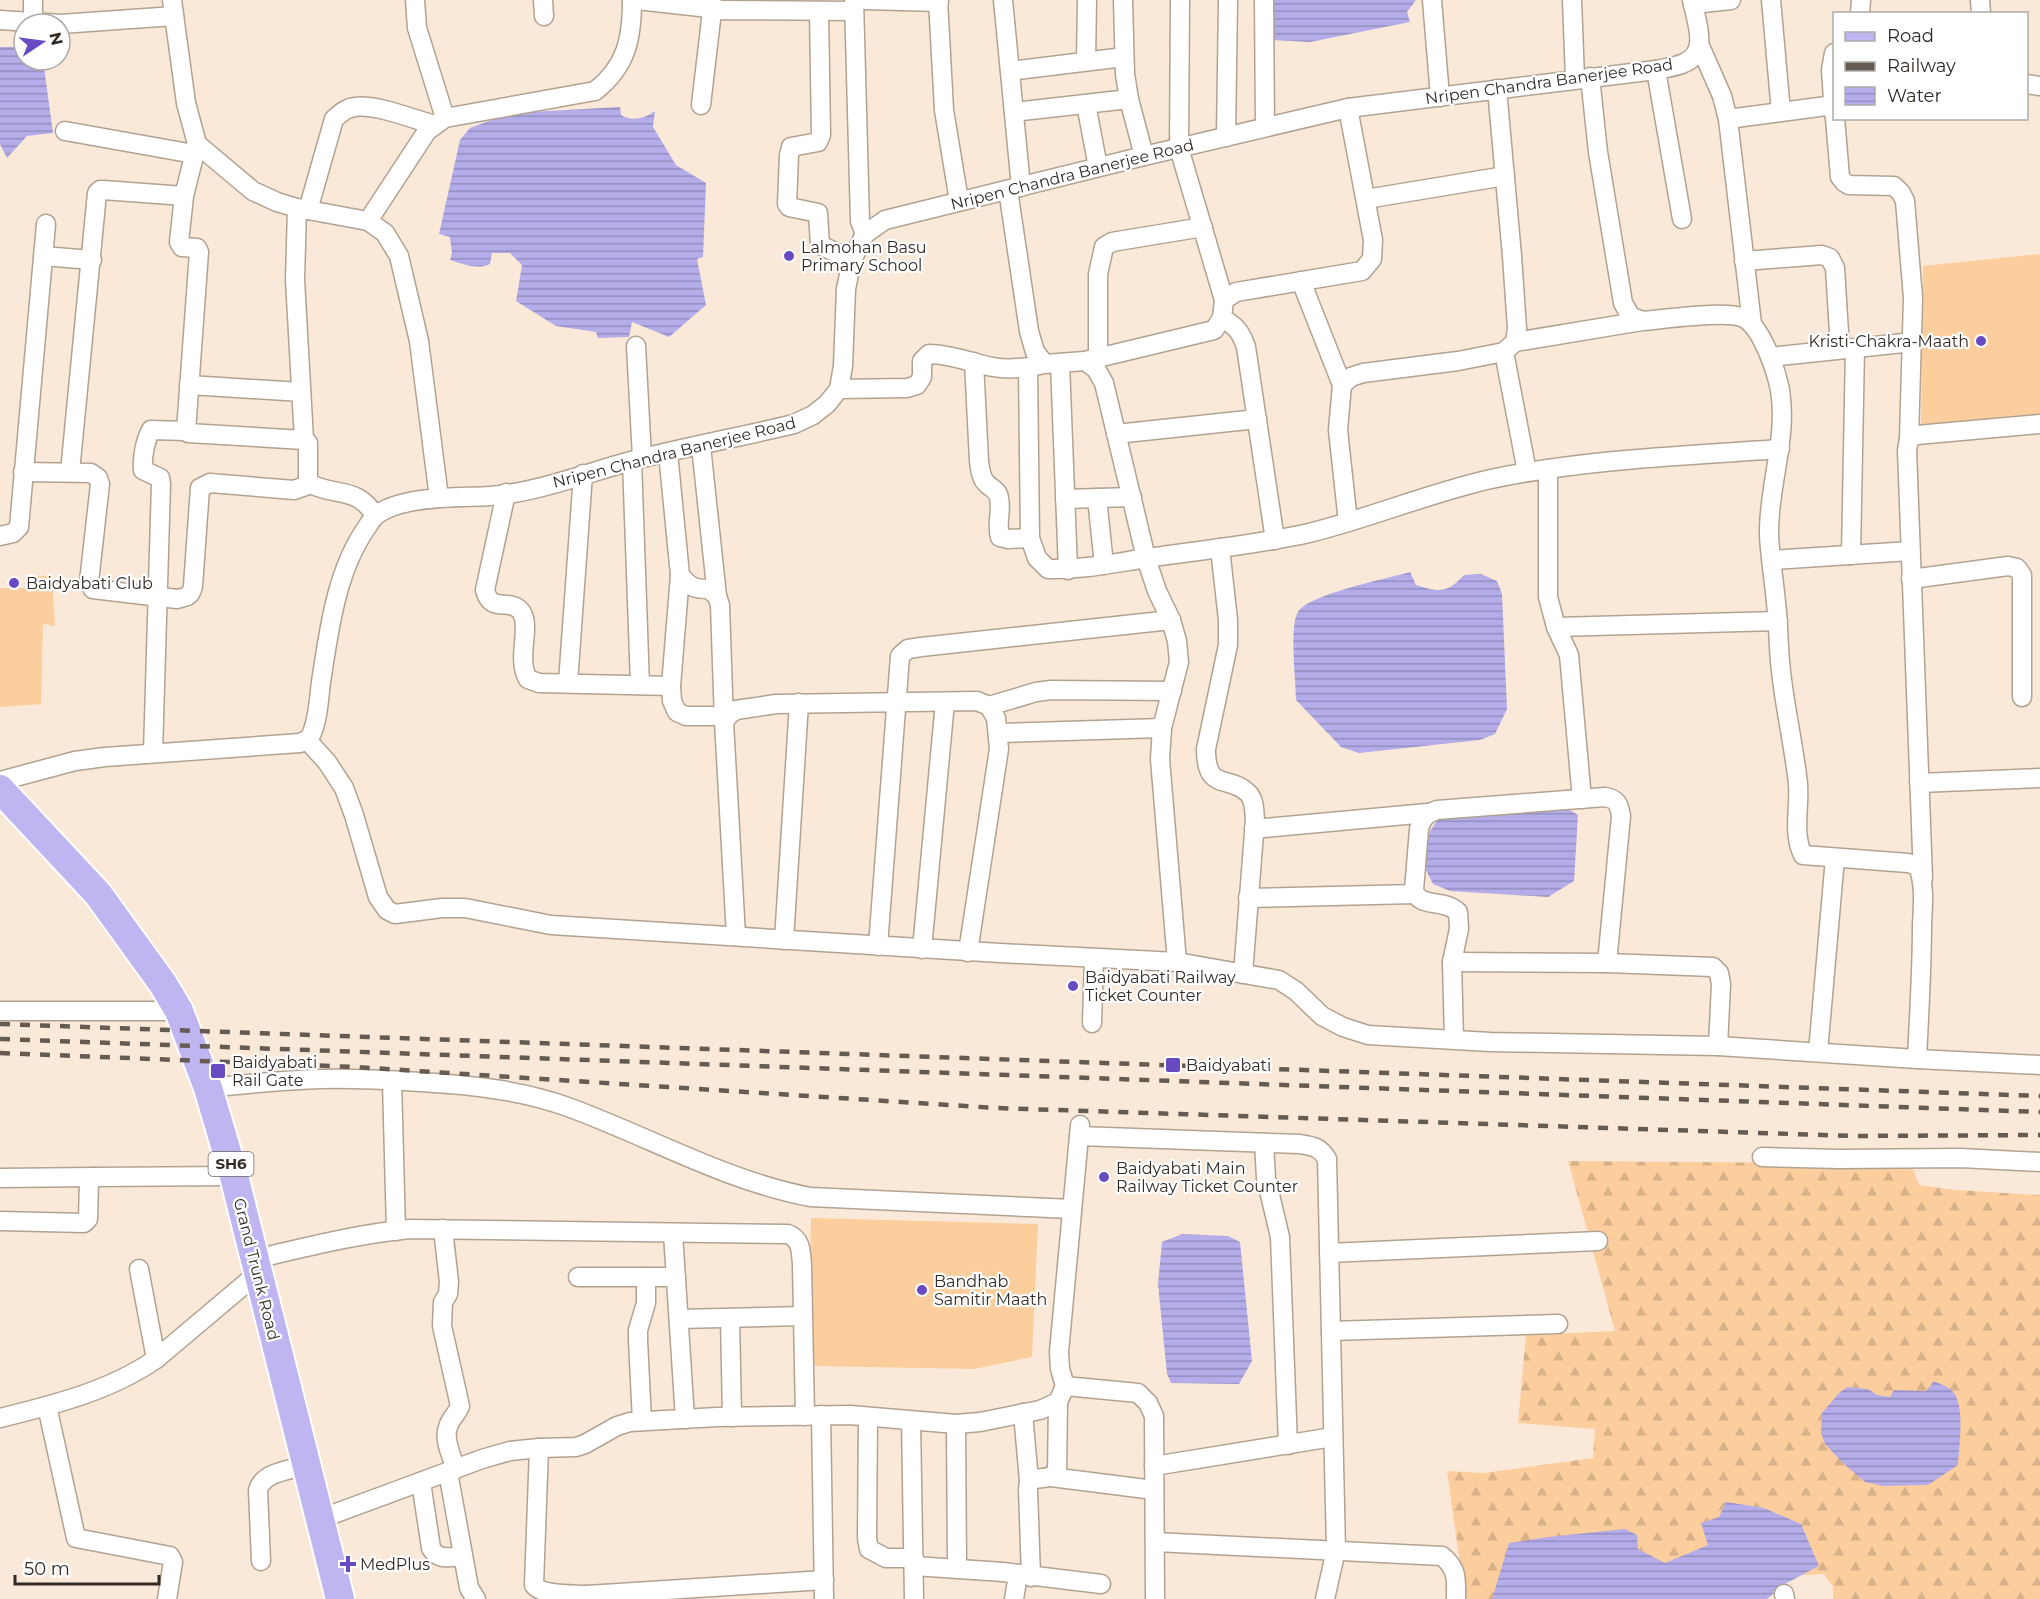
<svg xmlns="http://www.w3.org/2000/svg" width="2040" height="1599" viewBox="0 0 2040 1599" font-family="Montserrat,sans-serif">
	<defs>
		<pattern id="forest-firs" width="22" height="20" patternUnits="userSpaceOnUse" patternTransform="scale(1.5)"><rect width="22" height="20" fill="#fcce9e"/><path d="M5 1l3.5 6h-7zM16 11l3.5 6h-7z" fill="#d8b188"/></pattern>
		<pattern id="water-rules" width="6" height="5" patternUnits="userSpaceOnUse" patternTransform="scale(1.5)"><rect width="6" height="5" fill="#b4adea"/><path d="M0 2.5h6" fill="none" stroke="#938dbd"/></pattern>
	</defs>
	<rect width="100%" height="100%" fill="#fae9d8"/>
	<g fill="#fcce9e">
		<polygon points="2040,254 2040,416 1921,429 1923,266"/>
		<polygon points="52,575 55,626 43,624 41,704 0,707 0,588 27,588 27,577"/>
		<polygon points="811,1218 1038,1224 1032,1357 974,1369 815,1366 808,1355"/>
	</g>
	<polygon fill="url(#forest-firs)" points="1568,1161 1911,1164 1919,1185 1956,1190 2040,1195 2040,1599 1833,1599 1833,1587 1824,1574 1783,1576 1765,1599 1465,1599 1447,1471 1483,1473 1593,1458 1595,1429 1518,1423 1526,1335 1615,1331"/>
	<g fill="url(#water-rules)">
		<polygon points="1268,0 1416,0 1407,12 1410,22 1310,42 1273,40"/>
		<polygon points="0,47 15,47 24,53 24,60 43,60 53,133 27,136 7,158 0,144"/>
		<path d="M620 107 621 115C632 122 646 118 655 111L653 127 676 165 706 183 703 257 697 259 706 305 669 337 632 322 629 337 598 338 596 332 556 326 516 301 522 265 510 253H492L490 264C477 270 463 264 450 260L452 253 450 237 439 234 460 140 470 128 511 113Z"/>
		<path d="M1410 572 1416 585C1438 592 1447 594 1464 575L1481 574 1497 581 1502 594 1507 709 1495 734 1480 740 1359 753 1341 747 1296 700C1296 682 1289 625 1298 612 1309 594 1386 579 1410 572Z"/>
		<polygon points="1561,805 1578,815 1574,881 1548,897 1450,891 1433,884 1420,858 1430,831 1441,815"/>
		<polygon points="1182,1234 1228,1236 1240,1242 1252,1361 1239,1384 1171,1383 1167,1374 1158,1284 1162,1242"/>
		<path d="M1934 1381C1940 1384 1950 1387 1954 1393 1965 1409 1959 1446 1958 1465L1928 1485 1883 1486 1865 1482 1845 1465 1825 1444 1821 1433 1822 1413 1839 1393 1847 1387 1868 1389 1877 1395 1890 1397 1894 1390 1926 1391Z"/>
		<polygon points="1726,1502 1764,1508 1801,1524 1819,1566 1785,1584 1767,1599 1492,1599 1509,1543 1548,1537 1625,1529 1637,1535 1638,1549 1665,1563 1708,1545 1701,1523 1719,1517"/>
	</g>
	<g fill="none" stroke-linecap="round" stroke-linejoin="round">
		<g stroke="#b2a292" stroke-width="21">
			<g id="minor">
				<polyline points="172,0 186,103 197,144 253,191 277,202 297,208 368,221 385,233 399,256 419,341 439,498"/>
				<polyline points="415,0 417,28 445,118"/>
				<polyline points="543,0 544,16"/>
				<polyline points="637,0 718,9"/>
				<polyline points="854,0 860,221 865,234"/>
				<polyline points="865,0 939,2"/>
				<polyline points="938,0 944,110 959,201"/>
				<polyline points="1003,0 1021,187"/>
				<polyline points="1123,0 1125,74 1129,99 1144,156"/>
				<polyline points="1180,0 1179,148 1224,300"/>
				<polyline points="1264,0 1265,127"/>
				<polyline points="1432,0 1440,97"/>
				<polyline points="1572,0 1575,79"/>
				<polyline points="1771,0 1781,112"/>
				<polyline points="1980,0 1981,14"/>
				<polyline points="1693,4 1731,0"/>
				<polyline points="819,11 821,135 818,142 791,147 789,155 787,204 789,207 818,213 820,245 852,260"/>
				<polyline points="1860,14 1861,0"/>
				<polyline points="0,20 61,24 174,16"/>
				<polyline points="33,23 33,0"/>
				<polyline points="1700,46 1722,96 1728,119 1752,324"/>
				<polyline points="1086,61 1087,0"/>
				<polyline points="1656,70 1682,219"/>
				<polyline points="1010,71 1124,57"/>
				<path d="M1590 77 1598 152 1623 303 1631 317 1644 321C1665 319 1727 310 1744 318 1762 328 1776 370 1780 390 1788 439 1768 486 1769 535 1770 557 1774 580 1776 603 1779 625 1778 648 1781 671 1785 709 1794 746 1798 784 1800 808 1792 833 1803 855L1908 863 1918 866C1925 885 1923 905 1922 925 1922 970 1919 1015 1917 1059"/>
				<polyline points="2026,84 2040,86"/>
				<polyline points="1086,104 1098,167"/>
				<polyline points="701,105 712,11 715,10 853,11"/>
				<polyline points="1014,112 1129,99"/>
				<polyline points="1834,114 1831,70 1834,53"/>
				<polyline points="1835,118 1840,177 1844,182 1849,185 1894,186 1901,193 1905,201 1913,298 1909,439"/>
				<polyline points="1728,119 1834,105"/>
				<polyline points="65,131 194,154"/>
				<polyline points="1226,137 1228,0"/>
				<path d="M197 144 184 196 179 242 182 247 197 248 199 252 186 431 188 433 304 440 308 443V480L311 484C336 497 358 486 375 516"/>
				<polyline points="1008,190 1029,331 1035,352 1045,364 1085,361 1096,369 1104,383 1146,558 1157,591 1171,620 1177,641 1179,662 1162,728 1160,759 1177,962"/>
				<polyline points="1366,199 1505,176"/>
				<polyline points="297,208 295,280 304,440"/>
				<path d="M308 210 334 119C341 113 346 108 355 107 374 103 415 120 435 125"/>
				<path d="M368 221 427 131 445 118 595 91C627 66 632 38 632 0"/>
				<polyline points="43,256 92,260"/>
				<polyline points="1744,261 1822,255 1830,258 1835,268 1840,349"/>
				<polyline points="1301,281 1342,385"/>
				<path d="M1222 318C1236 326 1241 332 1246 347L1275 540"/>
				<polyline points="1515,342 1642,321"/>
				<polyline points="636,346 642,458"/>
				<polyline points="1504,352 1527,472"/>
				<polyline points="1770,357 1913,342"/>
				<polyline points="1098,358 1098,274 1104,247 1112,242 1203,227"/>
				<polyline points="1085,361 1214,330 1222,318 1224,300 1236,292 1362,271 1372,259 1373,240 1348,108"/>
				<path d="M974 362 979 461C980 469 981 479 987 484 992 489 998 490 999 498 1002 511 996 524 1000 537L1008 539 1030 538"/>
				<polyline points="1060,363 1068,570"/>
				<path d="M1028 368 1030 538 1037 558 1048 569C1082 570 1114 563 1147 558 1201 550 1256 545 1309 533 1370 518 1429 493 1491 479 1586 459 1684 456 1780 449"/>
				<polyline points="189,385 301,392"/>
				<path d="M839 389 907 388 917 385 922 377V361L929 354C951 354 971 363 993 367 1009 370 1025 368 1040 365"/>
				<polyline points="1116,434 1257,419"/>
				<polyline points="701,446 717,596"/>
				<path d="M668 453 680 575C689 587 694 589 709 589L717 596 720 605 724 722"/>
				<polyline points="632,461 640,685"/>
				<polyline points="1548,469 1548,597 1556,627 1569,655 1582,799"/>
				<path d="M23 472 91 473 98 478 100 484 89 582 93 589 177 599C187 597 191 596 193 586L200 488 210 483 294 490 311 484"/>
				<polyline points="70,472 97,193 100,190 103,190 184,196"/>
				<path d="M506 493 485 590C491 615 511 596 522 613 531 629 516 659 528 679L539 683 671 686"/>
				<polyline points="1097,498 1104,565"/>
				<polyline points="1065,499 1132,497"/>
				<polyline points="1348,522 1338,430 1342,385 1351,377 1363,373 1458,361 1504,352 1515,342 1517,328 1512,256 1497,89"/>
				<polyline points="0,536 13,533 19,527 46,224"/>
				<path d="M1220 548 1228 620V645L1206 749C1206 793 1229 774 1248 793 1255 800 1254 811 1255 820L1243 974"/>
				<polyline points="1851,555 1855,348"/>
				<polyline points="1772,560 1910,551"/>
				<polyline points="680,575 671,686 672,701 677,712 686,716 724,716"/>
				<polyline points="1911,579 2008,566 2017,568 2022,575 2022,697"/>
				<polyline points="1556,627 1778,621"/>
				<polyline points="568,683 583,474"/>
				<polyline points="989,706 1036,692 1051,690 1172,691"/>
				<polyline points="999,733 1162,728"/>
				<polyline points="307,740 327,762 344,788 354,815 378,897 387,910 395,914 442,908 465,908 551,925 1000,953 1177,962 1279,980 1296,991 1322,1016 1343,1027 1368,1035 1490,1042 1718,1046 1917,1059 2040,1065"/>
				<path d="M153 753 161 484 160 478 143 470C142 457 145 441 151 430L186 431"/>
				<path d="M0 781 75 761 105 757 300 743C304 741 309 740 311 735 318 721 319 698 321 682 329 630 336 571 367 527 369 524 372 519 375 516 401 495 459 498 490 496 535 493 587 473 631 461 685 447 740 437 794 424L813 415 827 404 839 389 843 366 846 289 852 260 865 234 885 220 1144 156 1348 108 1656 70C1665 68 1676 67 1684 63 1710 53 1696 21 1692 0"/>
				<polyline points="1919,783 2040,778"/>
				<polyline points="1254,829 1427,813"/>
				<polyline points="1923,878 1907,450 1909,439 1917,435 2040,424"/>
				<polyline points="1248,898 1415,894"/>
				<polyline points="736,936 724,722 729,715 736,710 776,704 977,701 989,706 996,718 999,749 968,952"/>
				<polyline points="784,940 799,703"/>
				<polyline points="878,946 900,656 908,649 921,647 1171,620"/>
				<polyline points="922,949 945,702"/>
				<polyline points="1452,962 1607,963 1713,967 1719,973 1721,984 1718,1046"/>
				<polyline points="0,1011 179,1011"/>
				<polyline points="1092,1023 1094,958"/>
				<path d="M1454 1039 1452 962 1459 929 1458 912C1444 898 1419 909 1414 890L1419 829C1422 818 1426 814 1437 810L1605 797C1617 799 1619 804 1621 816L1607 963"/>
				<polyline points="1818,1052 1835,858"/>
				<polyline points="392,1081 396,1231"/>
				<path d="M208 1088C246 1084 283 1080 321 1079 354 1078 388 1080 421 1082 471 1085 521 1090 568 1107 650 1137 723 1180 810 1197L1072 1209"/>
				<polyline points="1080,1125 1059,1352 1060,1369 1065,1386 1138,1393 1148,1403 1154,1416 1155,1599"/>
				<path d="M1079 1136 1300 1144C1313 1146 1320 1147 1327 1159L1336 1550 1325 1599"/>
				<polyline points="1264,1143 1266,1178 1280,1237 1288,1445"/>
				<polyline points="1762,1157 1839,1159 1960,1158 2040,1162"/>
				<polyline points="0,1178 94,1177"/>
				<polyline points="0,1221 84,1223 88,1219 89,1181 94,1177 234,1176"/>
				<path d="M443 1229 449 1282 448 1294 443 1302 442 1326 460 1406C457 1414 450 1419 448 1427 443 1439 452 1457 456 1469"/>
				<polyline points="673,1233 685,1419"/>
				<polyline points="1329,1253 1598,1241"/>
				<path d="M255 1259C306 1247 357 1234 410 1229L788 1234C801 1239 801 1251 802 1265L805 1416"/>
				<polyline points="139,1269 156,1359"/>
				<polyline points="578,1277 676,1277"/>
				<polyline points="730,1318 732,1417"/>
				<polyline points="679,1319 803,1316"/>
				<polyline points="1331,1331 1558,1324"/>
				<polyline points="47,1406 76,1538 170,1556 173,1562 167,1599"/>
				<polyline points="1023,1413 1029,1481"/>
				<polyline points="821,1415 824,1599"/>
				<polyline points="868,1417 867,1538 869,1549 886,1558 914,1558"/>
				<path d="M0 1418C53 1405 110 1391 156 1359L258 1273"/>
				<polyline points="642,1421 638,1340 638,1330 646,1303 646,1277"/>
				<polyline points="911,1421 914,1599"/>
				<polyline points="956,1424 957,1568"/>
				<path d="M539 1448 534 1585C542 1596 573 1594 587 1595L591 1599"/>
				<polyline points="1154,1466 1333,1437"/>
				<polyline points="448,1472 469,1588 476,1599"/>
				<polyline points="1051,1477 1154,1490"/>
				<path d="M421 1482 431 1548C438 1561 450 1557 463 1556"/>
				<polyline points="320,1519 482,1459 510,1451 539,1448 576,1447 585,1444 617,1426 630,1422 717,1417 850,1415 956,1424 980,1422 1040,1410 1058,1402 1065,1386"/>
				<path d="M1155 1542 1442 1556C1458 1569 1456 1579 1456 1599"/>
				<path d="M261 1561 258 1490C263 1472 290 1470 306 1465"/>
				<polyline points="914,1566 1003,1572 1101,1584"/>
				<path d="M1031 1577 1028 1489 1029 1481C1039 1476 1048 1481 1057 1472L1058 1402"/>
				<polyline points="1784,1594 1785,1599"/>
				<polyline points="587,1595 824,1580"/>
				<polyline points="1014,1599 1018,1575"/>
			</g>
		</g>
		<g stroke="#fff" stroke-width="32">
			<polyline id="primary" points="0,789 98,894 163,984 179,1011 208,1088 234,1176 340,1599"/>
		</g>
		<use href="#minor" stroke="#fff" stroke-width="18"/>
		<use href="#primary" stroke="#bfb5f1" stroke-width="28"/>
		<g stroke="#655b53" stroke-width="4.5" stroke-dasharray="10 10" stroke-linecap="butt">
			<polyline points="0,1024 2040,1096"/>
			<polyline points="0,1039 2040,1112"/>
			<polyline points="0,1053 355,1067 996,1108 1853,1136 2040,1135"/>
		</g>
	</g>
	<g fill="#684ac3" stroke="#fff" stroke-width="2">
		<circle cx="789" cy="256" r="6"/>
		<circle cx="1981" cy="341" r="6"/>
		<circle cx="14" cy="583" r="6"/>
		<circle cx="1073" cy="986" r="6"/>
		<rect x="1165" y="1057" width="16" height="16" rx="3"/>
		<rect x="210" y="1063" width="16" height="16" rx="3"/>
		<circle cx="1104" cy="1177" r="6"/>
		<circle cx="922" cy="1290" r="6"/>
		<path d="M345 1555h6v6h6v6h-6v6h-6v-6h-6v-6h6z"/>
	</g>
	<g text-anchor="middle" stroke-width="4.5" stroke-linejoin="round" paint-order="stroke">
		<rect fill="#fff" stroke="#706b66" stroke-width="1.5" x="208.5" y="1152" width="45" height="24" rx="4.5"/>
		<g font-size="15" font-weight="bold" fill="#322b25">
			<text x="231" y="1169">SH6</text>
		</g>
		<g font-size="16" fill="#322b25" stroke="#fff">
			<text transform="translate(1549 81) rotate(-8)" y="6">Nripen Chandra Banerjee Road</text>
			<text transform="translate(1072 174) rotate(-14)" y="6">Nripen Chandra Banerjee Road</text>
			<text transform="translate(674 452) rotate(-14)" y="6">Nripen Chandra Banerjee Road</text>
			<text transform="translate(257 1269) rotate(76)" y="6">Grand Trunk Road</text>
		</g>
		<g font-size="16" fill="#322b25" stroke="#fff" text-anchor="start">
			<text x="801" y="253">Lalmohan Basu<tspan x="801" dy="18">Primary School</tspan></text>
			<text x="1969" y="347" text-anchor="end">Kristi-Chakra-Maath</text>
			<text x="26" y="589">Baidyabati Club</text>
			<text x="1085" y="983">Baidyabati Railway<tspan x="1085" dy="18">Ticket Counter</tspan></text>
			<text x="232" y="1068">Baidyabati<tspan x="232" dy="18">Rail Gate</tspan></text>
			<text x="1186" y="1071">Baidyabati</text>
			<text x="1116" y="1174">Baidyabati Main<tspan x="1116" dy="18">Railway Ticket Counter</tspan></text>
			<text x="934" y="1287">Bandhab<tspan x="934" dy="18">Samitir Maath</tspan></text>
			<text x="360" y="1570">MedPlus</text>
		</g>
	</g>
	<rect x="1833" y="12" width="195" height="108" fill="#ffffff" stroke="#adaaa8" stroke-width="1.5"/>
	<rect x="1845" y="32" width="30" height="9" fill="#bfb5f1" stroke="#adaaa8" stroke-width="1.5"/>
	<text x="1887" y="42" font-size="18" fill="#322b25">Road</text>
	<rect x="1845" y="62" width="30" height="9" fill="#655b53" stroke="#adaaa8" stroke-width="1.5"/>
	<text x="1887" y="72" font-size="18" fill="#322b25">Railway</text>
	<rect x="1845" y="87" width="30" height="18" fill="url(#water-rules)" stroke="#adaaa8" stroke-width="1.5"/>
	<text x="1887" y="102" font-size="18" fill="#322b25">Water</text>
	<g transform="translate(42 42) rotate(77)"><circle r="28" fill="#ffffff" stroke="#adaaa8" stroke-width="1.5"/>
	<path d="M0-4.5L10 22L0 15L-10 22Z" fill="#684ac3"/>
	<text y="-9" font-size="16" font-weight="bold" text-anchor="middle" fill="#322b25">N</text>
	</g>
	<path d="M15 1575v9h144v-9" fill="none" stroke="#322b25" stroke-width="3"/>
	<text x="24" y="1575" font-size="18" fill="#322b25" stroke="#ffffff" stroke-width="4.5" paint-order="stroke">50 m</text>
</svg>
